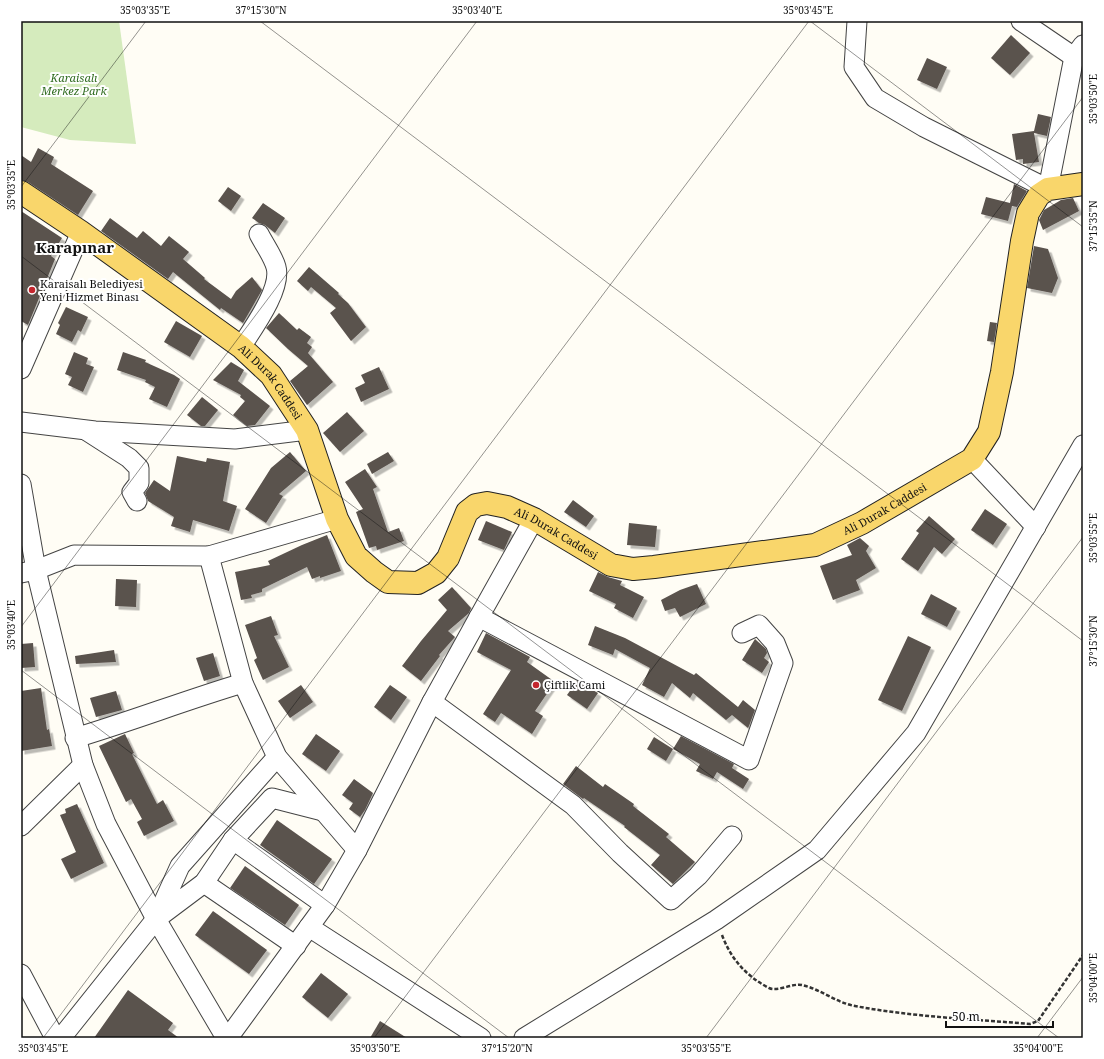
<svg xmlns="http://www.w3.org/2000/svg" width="1104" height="1059" viewBox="0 0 1104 1059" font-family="'Noto Serif',serif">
	<defs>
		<filter id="shadow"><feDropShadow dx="3.5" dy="3.5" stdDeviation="0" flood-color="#0004"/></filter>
	</defs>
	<rect width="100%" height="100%" fill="#fffdf5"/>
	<polygon fill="#d5ebbd" points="21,21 119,21 136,144 70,140 21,127"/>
	<g fill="#5a524d" filter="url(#shadow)">
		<polygon points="1011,35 1030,53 1010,75 991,58"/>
		<polygon points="927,58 947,67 937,89 917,80"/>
		<polygon points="1038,114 1051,117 1047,136 1034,133 1039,162 1023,164 1023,159 1016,160 1012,134 1034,131"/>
		<polygon points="38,148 54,157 51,164 93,191 78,215 28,182 21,180 21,155 31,162"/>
		<polygon points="1014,184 1027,191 1017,207 1012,206 1008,221 981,214 986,197 1010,203"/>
		<polygon points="228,187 241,196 231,211 218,201"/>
		<polygon points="1073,198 1079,211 1043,230 1039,220 1044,210 1061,200"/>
		<polygon points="263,203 285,218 275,233 265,225 259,223 252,218"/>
		<polygon points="21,211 62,238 51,256 55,259 28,325 21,321"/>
		<polygon points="110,218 137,238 143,231 161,246 169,236 189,252 183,259 205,278 204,279 231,299 236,291 252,277 262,290 243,323 221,308 220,310 173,272 168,279 101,231"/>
		<polygon points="1034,246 1048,249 1058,278 1052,293 1027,288"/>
		<polygon points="309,267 339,293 338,294 348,303 366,327 351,341 330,313 336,308 311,287 308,291 297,281"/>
		<polygon points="66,307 88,317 81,332 78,330 72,342 56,334 60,325 58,323"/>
		<polygon points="279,313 297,330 299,328 311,337 307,343 312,347 308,353 333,382 307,405 290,381 308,366 288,349 266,328"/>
		<polygon points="176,321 202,336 190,357 164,342"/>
		<polygon points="990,322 997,323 994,342 987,341"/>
		<polygon points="74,352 88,358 86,364 94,367 83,392 68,385 72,377 65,374"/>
		<polygon points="123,352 146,360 145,362 174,375 180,379 167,407 149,399 155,387 145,382 146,380 117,370"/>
		<polygon points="231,362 244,370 238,381 270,406 255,425 247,426 233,415 245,401 240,397 241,395 213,380"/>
		<polygon points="379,367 389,389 361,402 355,388 365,383 361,375"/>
		<polygon points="202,397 218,410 205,426 201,426 187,415"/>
		<polygon points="347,412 364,431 340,452 323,433"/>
		<polygon points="290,452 306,471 279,494 283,496 266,523 245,509 271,468"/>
		<polygon points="388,452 394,461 372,474 367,464"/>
		<polygon points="177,456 206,462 207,458 230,462 223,501 237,506 229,531 193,520 190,532 171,526 174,517 148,501 145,493 154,480 170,491"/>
		<polygon points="365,469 377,487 373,489 388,532 399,528 404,541 377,550 376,546 369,548 356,512 363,509 345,482"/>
		<polygon points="573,500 594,516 586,527 564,512"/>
		<polygon points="985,509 1007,524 993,545 971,530"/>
		<polygon points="929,516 955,539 942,554 934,547 918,571 901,559 919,533 916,531"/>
		<polygon points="486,521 512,532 504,550 478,540"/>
		<polygon points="629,523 657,526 655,547 627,545"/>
		<polygon points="327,535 341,571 320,578 320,576 312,579 307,567 262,589 262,592 251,595 252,598 241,600 235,572 270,565 268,561 302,545"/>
		<polygon points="860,538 869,546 866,551 876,568 856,580 860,590 833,600 820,566 852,555 847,545"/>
		<polygon points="598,572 608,577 622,581 620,585 644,597 633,618 614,608 616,604 589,591"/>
		<polygon points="116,579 137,580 136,607 115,606"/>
		<polygon points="697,584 706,604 680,617 675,608 665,611 661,600 680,590"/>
		<polygon points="452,587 471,608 469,613 448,631 455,637 439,655 440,656 421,681 402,666 421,641 447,610 438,600"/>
		<polygon points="931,594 957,608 947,627 921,614"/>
		<polygon points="271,616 278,635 274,636 289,667 263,680 254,660 257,658 245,625"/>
		<polygon points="595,626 625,638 694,675 696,673 738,707 743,700 755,710 749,726 748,728 732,715 726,720 693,693 690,698 672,683 664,697 642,685 650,668 615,649 613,655 588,645"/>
		<polygon points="486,633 530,657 527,662 555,682 535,711 543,716 532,734 501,713 495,722 483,714 511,670 477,652"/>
		<polygon points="908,636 931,647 902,711 878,700"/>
		<polygon points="755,639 766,649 767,653 764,658 769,662 762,673 742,660"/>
		<polygon points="33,643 35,667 21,668 21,644"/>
		<polygon points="114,650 116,662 76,664 75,656"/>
		<polygon points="213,653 220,676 204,681 196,658"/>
		<polygon points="577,681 598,693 587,709 567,695"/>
		<polygon points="301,685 313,702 290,718 278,701"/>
		<polygon points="390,685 407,697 391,720 374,707"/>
		<polygon points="41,688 47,730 49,729 52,746 21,751 21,691"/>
		<polygon points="116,691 122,710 96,717 90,698"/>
		<polygon points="125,734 134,753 132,754 157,804 163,800 174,821 144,836 137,822 142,819 131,799 126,802 99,746"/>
		<polygon points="316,734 340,751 326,771 302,754"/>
		<polygon points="681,736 734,764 732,768 749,779 743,789 717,772 713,779 696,771 700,764 673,749"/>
		<polygon points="654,737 673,749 666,761 647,749"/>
		<polygon points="576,766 603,787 605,784 634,804 633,806 669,834 666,837 695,862 673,884 651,865 660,855 624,827 625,826 584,798 583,799 563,784"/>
		<polygon points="354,779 373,793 365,810 360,817 349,809 353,803 342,795"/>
		<polygon points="77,804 104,863 71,879 61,859 76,852 60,815 66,813 65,809"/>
		<polygon points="277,820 332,859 314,884 260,845"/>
		<polygon points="245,866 299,905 285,925 230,888"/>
		<polygon points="213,911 267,950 249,974 195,935"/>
		<polygon points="321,973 348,994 328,1018 302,997"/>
		<polygon points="128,990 173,1023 168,1030 179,1038 94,1038"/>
		<polygon points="380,1021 407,1038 370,1038"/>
	</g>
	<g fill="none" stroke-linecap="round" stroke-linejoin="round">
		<g stroke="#444" stroke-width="21">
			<g id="minor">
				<polyline points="857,21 854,67 875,98 924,127 1048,189 1074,57 1083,45"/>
				<polyline points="1021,21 1074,57"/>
				<path d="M241 347C253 328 282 289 276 267 273 256 264 244 259 234"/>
				<polyline points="21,369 81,232"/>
				<polyline points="21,422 95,431 235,439 307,430"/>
				<polyline points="87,431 129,458 139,468 139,483 132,492 137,501"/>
				<polyline points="972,459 1036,527"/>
				<polyline points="21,484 36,570 83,765 106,824 156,919 226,1038"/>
				<polyline points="209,556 243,683 277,757 357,850"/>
				<polyline points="21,573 36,570 74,555 209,556 337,519"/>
				<polyline points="479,617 749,760 783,663 775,643 759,625 742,633"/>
				<polyline points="432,702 573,805 620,853 671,900 698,876 732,836"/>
				<path d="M75 738C132 721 186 700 243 683"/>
				<polyline points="277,757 180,866 156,919 204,883 233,840 272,798 323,811"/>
				<polyline points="21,826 83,765"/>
				<polyline points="233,840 325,905"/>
				<polyline points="204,883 296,946"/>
				<polyline points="309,927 481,1038"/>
				<polyline points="21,974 55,1038"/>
				<polyline points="61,1038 156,919"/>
				<polyline points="228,1038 325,905 357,850 432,702 479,617 534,519"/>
				<polyline points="524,1038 716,920 817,850 916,733 1083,445"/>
			</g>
		</g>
		<g stroke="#222" stroke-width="24">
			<g id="major">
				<path id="s1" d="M21 192 81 232 241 347 271 375 307 430 337 519 356 556 374 572 388 582 418 583 436 573 448 558 467 512 476 505 487 503 507 507 534 519 611 565 633 569 654 567 815 545 862 523 972 459 989 432 1002 372 1022 241 1028 213 1039 195 1048 189 1083 184"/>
			</g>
		</g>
		<path stroke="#333" stroke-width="2.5" stroke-dasharray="4 2" stroke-linecap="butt" d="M722 935C731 959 746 976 769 988 778 992 792 983 802 985 820 989 837 1003 855 1006 913 1017 972 1019 1030 1024L1038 1021 1083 955"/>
		<use href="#minor" stroke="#fff" stroke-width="19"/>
		<use href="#major" stroke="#f9d66b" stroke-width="22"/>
	</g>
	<path fill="none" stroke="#111" stroke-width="1" stroke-opacity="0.45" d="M260 21 1083 641M810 21 1083 227M21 187 146 21M21 256 1059 1038M21 627 477 21M21 670 509 1038M43 1038 809 21M374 1038 1083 97M706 1038 1083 537M1037 1038 1083 977"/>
	<g fill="#c4262e" stroke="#fff" stroke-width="1.5">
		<circle cx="32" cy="290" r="4"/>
		<circle cx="536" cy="685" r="4"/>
	</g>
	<g text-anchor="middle" stroke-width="4" stroke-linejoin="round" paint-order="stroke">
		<g font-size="11" font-style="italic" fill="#2f6b1f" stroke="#fff">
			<text x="74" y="82">Karaisalı<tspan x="74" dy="13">Merkez Park</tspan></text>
		</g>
		<g font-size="11" fill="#111" stroke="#fff" text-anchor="start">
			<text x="40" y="288">Karaisalı Belediyesi<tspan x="40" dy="13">Yeni Hizmet Binası</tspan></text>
			<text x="544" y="689">Çiftlik Cami</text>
		</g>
		<g font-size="11" fill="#111" stroke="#fff">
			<text dy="4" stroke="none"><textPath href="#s1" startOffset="315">Ali Durak Caddesi</textPath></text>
			<text dy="4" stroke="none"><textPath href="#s1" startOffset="1119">Ali Durak Caddesi</textPath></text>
			<text dy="4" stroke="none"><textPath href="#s1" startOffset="771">Ali Durak Caddesi</textPath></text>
		</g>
		<g font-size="15" font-weight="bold" fill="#111" stroke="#fff">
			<text x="75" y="253">Karapınar</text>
		</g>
	</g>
	<rect width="1104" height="1059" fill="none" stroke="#ffffff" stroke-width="44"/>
	<path d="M946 1021v6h107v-6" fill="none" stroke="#111111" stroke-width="2"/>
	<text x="952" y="1021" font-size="12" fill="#111111" stroke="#ffffff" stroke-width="3" paint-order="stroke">50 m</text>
	<rect x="22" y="22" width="1060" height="1015" fill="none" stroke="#111" stroke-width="1.5"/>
	<g font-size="10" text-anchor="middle" fill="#111">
		<text x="145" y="14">35°03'35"E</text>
		<text x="261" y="14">37°15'30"N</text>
		<text x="477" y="14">35°03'40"E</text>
		<text x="808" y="14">35°03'45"E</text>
		<text transform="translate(1093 99) rotate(-90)" y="4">35°03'50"E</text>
		<text transform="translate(11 185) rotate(-90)" y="4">35°03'35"E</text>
		<text transform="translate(1093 226) rotate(-90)" y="4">37°15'35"N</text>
		<text transform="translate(1093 538) rotate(-90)" y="4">35°03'55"E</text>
		<text transform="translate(11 625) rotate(-90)" y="4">35°03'40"E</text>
		<text transform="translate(1093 641) rotate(-90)" y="4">37°15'30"N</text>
		<text transform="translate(1093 978) rotate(-90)" y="4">35°04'00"E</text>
		<text x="43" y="1052">35°03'45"E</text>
		<text x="375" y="1052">35°03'50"E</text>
		<text x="507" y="1052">37°15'20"N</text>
		<text x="706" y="1052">35°03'55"E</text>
		<text x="1038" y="1052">35°04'00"E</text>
	</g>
</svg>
